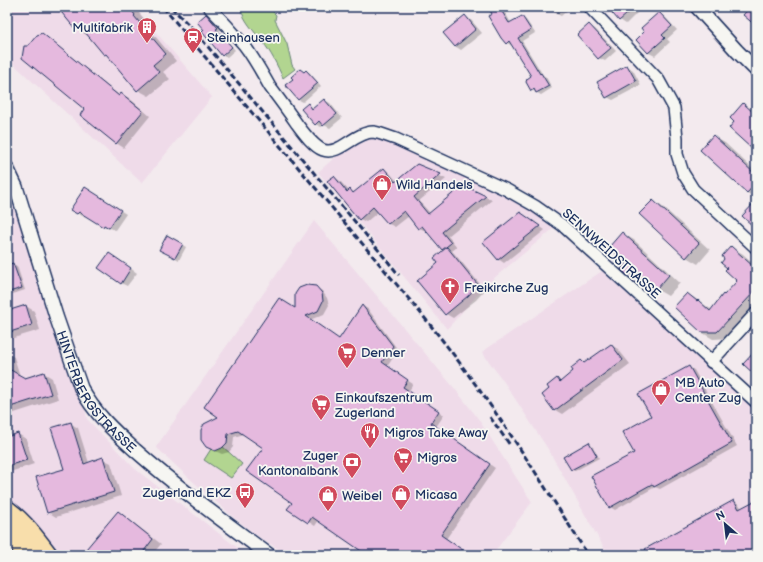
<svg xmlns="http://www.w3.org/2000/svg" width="763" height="562" viewBox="0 0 763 562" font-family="'Balsamiq Sans',sans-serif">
	<rect width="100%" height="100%" fill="#f3eaee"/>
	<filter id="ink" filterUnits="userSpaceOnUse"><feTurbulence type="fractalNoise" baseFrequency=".025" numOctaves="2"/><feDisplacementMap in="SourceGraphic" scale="8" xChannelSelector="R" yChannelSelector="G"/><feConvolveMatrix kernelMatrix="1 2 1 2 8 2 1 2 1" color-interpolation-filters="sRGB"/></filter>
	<g filter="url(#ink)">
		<g fill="#efdbe9">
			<polygon points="11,7 134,7 212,97 142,183 7,58 7,14"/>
			<polygon points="371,139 384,140 501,192 537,214 554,228 487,284 447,329 318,172 340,153 357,145"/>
			<polygon points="11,205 20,220 81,388 87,419 135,469 247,555 56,555 32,519 7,500 7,206"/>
			<polygon points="314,221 455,389 477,417 532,502 492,555 289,555 263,540 233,517 188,477 156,447"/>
			<polygon points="602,271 756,411 756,555 608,555 548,449 504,382 482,352"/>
		</g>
		<g fill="#b2d590" stroke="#668277">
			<path d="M240 7H268L276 15 275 20 287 44 292 65 295 69 283 78C277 65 271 52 262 41 253 30 244 21 240 7Z"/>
			<polygon points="222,446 242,464 231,478 204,460 211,449"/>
		</g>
		<g fill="#0003">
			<polygon points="58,7 134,7 146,21 144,23 176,61 163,72 170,79 149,96 138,90 110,57 105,54 88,36 77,29"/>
			<polygon points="550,7 571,7 561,16 555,13"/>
			<polygon points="608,7 639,7 641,9 626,24 620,20"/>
			<polygon points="501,11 506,14 511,23 522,17 526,20 535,33 522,41 543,75 546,77 552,88 541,95 532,90 532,77 512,44 511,45 507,43"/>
			<polygon points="659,13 665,17 677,30 667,39 670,42 655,56 649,53 637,40 646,32"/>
			<polygon points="206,16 210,18 221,30 219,31 235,50 227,57 223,55 205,31"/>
			<polygon points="465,16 471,20 482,33 461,50 455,46"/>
			<polygon points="589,25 595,29 616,51 605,61 599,58"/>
			<polygon points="49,39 120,96 122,94 129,98 150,116 124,148 116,143 81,115 86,109 29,48"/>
			<polygon points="627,66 633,70 641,85 613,100 607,97"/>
			<polygon points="301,70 304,72 307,71 310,73 321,86 303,102 299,100 287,85 294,79"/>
			<polygon points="324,100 330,103 342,118 330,128 324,125 321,127 315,124 308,105 314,108"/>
			<polygon points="743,104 756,112 756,151 731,128 736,122"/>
			<polygon points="714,137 725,143 756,172 756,198 747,193"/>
			<polygon points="417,165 446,179 419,201 430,213 463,186 492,200 448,236 457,247 452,251 454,253 485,290 476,300 453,318 446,314 440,263 444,250 427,230 426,231 419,228 409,216 395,227 389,224 378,212 366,222 360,219 334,177 340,181 349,191 350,191 355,193 384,169 390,173 397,181"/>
			<polygon points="91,192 126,214 115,230 110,228 109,229 86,214 84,217 72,210"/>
			<polygon points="653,201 664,208 710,250 698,264 686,257"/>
			<polygon points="526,217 545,230 504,263 498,259"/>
			<polygon points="7,232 11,245 7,246"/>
			<polygon points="623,234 634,240 680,283 668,296 656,289 643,277 639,281 628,274 628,263"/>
			<polygon points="167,236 186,247 179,260 160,249"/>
			<polygon points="731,247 743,254 756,266 756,309 729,338 713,339 701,332 688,294 699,301 712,310 739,281 728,268 726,259"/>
			<polygon points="115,257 137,273 127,286 121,283"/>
			<polygon points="13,264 17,266 25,290 13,294 9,292 7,284 7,266"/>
			<polygon points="315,287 322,291 327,298 329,305 324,314 310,320 340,340 362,306 368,309 398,350 387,367 413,384 409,391 444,415 436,427 495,468 446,539 470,555 369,555 319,520 315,526 289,509 293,502 264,448 244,434 234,437 233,447 229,452 222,454 213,450 206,447 219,417 296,310"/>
			<polygon points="26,306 34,311 40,330 7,340 7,312"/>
			<polygon points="756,338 756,345 753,341"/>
			<polygon points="611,345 618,349 630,364 562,414 555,410 550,389 557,379 561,382 575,371 582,361 585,363"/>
			<polygon points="7,353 14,357 20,376 25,379 44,373 52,378 58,399 8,415 7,414"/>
			<polygon points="689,367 694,370 737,446 660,489 655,487 615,510 610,507 652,417"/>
			<polygon points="70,423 78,428 89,463 103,459 111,463 121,496 56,517 48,512 65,469"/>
			<polygon points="18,434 26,439 34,464 7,473 7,438"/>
			<polygon points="589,443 592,445 599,458 575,471 571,470"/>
			<polygon points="734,501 739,504 742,509 756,501 756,555 650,555"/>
			<polygon points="118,512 126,517 161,544 152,555 88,555"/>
		</g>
		<g fill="#e5b9de" stroke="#1b2f5e">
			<polygon points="57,7 129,7 135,15 134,16 166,54 153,65 159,72 137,91 106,54 104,55 80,26 76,30"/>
			<polygon points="488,7 501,10 509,23 522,16 531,30 518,38 540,74 541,73 549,86 536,93 534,89 531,91 526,82 527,79 531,76 509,41 506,44 501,38 488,16 492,14"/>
			<polygon points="607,7 635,7 619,21"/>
			<polygon points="750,7 756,7 756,26 743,15"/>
			<polygon points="659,12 672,26 662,35 665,38 648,53 636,40 644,32 641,28"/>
			<polygon points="206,14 218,28 216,29 232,47 222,56 202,32 204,30 197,22"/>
			<polygon points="465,15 476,29 455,47 443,33"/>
			<polygon points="589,24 611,48 598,59 577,35"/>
			<polygon points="42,33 119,96 121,93 143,111 116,144 80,115 84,109 22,58 24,46 28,46 37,35"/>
			<polygon points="627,65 636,81 606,98 597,82"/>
			<polygon points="300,69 304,72 306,70 318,83 298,100 285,85 293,79 291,77"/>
			<polygon points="324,99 337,114 323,126 319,121 315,125 301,109 308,103 312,109"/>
			<polygon points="743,103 756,115 756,146 752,149 729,128 734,122 730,118"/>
			<polygon points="713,135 756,175 756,183 747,193 700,150"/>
			<polygon points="417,164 441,174 414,197 428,214 463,185 486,196 442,232 451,243 442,250 422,226 418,229 404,211 388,224 373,207 359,220 327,181 334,176 347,192 350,189 353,193 384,168 395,182"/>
			<polygon points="85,187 121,210 109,228 104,225 103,227 79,212 77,214 70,210"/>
			<polygon points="653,200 699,243 686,258 639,214"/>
			<polygon points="756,201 756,229 742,216"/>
			<polygon points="520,212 540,226 498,260 483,242"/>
			<polygon points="622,232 669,275 656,290 633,269 627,275 621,269 626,263 609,247"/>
			<polygon points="167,235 183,244 175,258 159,250"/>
			<polygon points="731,246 756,269 756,290 717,332 701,332 674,307 687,293 697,301 698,300 710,311 723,294 724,295 737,281 725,270 727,268 721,263 724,259 722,256"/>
			<polygon points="447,247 478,285 468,296 445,315 417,281 438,263 434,258"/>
			<polygon points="109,253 131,268 121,284 98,268"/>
			<polygon points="13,263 22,288 9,292 7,288 7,265"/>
			<polygon points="307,285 316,286 322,293 323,301 318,311 306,316 339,339 362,305 393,346 382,362 408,380 403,387 439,411 431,423 490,464 441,535 470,555 367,555 312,517 308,523 287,509 292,503 246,471 263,448 238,431 228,434 227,443 222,448 215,451 206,447 201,440 201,430 204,424 218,417 204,407 279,298 295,308 295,294 299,288"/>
			<polygon points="26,305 32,325 7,333 7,311"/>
			<polygon points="611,344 623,360 554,411 542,395 549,389 547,386 557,378 560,382 573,371 571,368 581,360 584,363"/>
			<polygon points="756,350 756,376 743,364"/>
			<polygon points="689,366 732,443 654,487 652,484 609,508 591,476 634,453 622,432 651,416 638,394"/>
			<polygon points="7,368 25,378 44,372 51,394 7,408"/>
			<polygon points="71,422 84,464 103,457 114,492 47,513 36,477 64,469 51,428"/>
			<polygon points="18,433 27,460 7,466 7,437"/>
			<polygon points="589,442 597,456 571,470 563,457"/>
			<polygon points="734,500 739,509 756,500 756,555 649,555 645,549"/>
			<polygon points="118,511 153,539 141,555 81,555"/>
		</g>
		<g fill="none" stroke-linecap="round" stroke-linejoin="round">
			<g stroke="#1b2f5e" stroke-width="14">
				<g id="minor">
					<path d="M209 7C221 19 233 32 244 45 254 58 262 73 270 87 279 99 288 111 297 124 303 132 313 146 323 150 339 156 355 132 373 132 381 133 389 137 396 139L507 190 535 206 562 225 756 402"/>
					<polyline points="589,7 658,79 674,108 677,138 677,154 683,173 693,189 756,248"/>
					<polyline points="711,362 756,313"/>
				</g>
			</g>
			<g stroke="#1b2f5e" stroke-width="16">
				<g id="tertiary">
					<polyline points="697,7 737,51 756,70"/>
					<path id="s1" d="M7 168 16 187 56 316 81 388C94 413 114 431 135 450 177 487 223 521 269 555"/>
				</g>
			</g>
			<g stroke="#1b2f5e" stroke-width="23">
				<g id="motorway">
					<path d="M7 511C23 523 35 539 47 555"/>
					<polyline points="7,527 19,542 27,555"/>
				</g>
			</g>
			<use href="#minor" stroke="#f6f6f2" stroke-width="11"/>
			<use href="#tertiary" stroke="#f6f6f2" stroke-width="13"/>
			<use href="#motorway" stroke="#f8deab" stroke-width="20"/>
			<g stroke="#1b2f5e" stroke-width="3" stroke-dasharray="6 3" stroke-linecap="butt">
				<path d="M163 7 414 305C433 328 452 352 470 377 512 434 550 495 588 555"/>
				<polyline points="171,7 193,29 356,223 399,275"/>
				<polyline points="490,417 510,445"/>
			</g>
		</g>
	</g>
	<defs>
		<g id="building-pin" transform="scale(1)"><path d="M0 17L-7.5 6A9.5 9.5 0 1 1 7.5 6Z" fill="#d1495b" stroke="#f6f6f2"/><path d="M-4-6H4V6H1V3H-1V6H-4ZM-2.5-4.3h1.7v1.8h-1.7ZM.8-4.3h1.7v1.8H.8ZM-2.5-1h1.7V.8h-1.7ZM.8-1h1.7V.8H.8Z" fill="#fff"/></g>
		<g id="station-pin" transform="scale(1)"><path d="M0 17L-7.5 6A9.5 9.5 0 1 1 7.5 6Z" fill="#d1495b" stroke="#f6f6f2"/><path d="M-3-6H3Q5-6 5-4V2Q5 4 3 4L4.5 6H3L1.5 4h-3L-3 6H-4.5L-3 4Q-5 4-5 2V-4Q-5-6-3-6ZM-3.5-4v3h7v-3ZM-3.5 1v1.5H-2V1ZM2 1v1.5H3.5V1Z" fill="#fff"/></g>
		<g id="shop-pin" transform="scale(1)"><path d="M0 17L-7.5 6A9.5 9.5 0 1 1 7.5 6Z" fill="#d1495b" stroke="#f6f6f2"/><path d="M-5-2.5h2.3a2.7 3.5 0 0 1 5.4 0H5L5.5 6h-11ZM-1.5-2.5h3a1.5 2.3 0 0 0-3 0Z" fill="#fff"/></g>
		<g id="church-pin" transform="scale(1)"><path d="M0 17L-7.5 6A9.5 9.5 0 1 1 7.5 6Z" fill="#d1495b" stroke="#f6f6f2"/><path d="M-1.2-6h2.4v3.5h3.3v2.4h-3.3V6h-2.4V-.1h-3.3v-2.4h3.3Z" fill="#fff"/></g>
		<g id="supermarket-pin" transform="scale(1)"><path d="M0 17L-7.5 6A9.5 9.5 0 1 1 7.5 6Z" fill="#d1495b" stroke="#f6f6f2"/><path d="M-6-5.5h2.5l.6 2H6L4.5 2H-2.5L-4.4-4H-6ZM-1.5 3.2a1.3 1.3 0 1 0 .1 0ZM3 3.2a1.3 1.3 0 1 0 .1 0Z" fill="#fff"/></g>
		<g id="restaurant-pin" transform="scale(1)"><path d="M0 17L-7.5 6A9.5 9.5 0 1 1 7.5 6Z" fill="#d1495b" stroke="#f6f6f2"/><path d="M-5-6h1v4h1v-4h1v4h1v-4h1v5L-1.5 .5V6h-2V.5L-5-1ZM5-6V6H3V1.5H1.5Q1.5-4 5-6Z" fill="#fff"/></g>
		<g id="bank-pin" transform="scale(1)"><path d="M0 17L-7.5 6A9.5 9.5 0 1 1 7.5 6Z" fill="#d1495b" stroke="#f6f6f2"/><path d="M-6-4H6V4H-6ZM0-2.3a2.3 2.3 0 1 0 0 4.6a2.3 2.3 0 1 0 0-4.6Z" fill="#fff"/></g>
		<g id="bus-pin" transform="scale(1)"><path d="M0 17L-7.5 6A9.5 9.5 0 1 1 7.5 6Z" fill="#d1495b" stroke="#f6f6f2"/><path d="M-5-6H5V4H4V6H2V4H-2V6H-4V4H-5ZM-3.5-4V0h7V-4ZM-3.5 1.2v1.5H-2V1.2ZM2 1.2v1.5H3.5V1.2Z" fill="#fff"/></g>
	</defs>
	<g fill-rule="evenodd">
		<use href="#building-pin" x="147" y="27"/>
		<use href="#station-pin" x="193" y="37"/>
		<use href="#shop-pin" x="382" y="184"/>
		<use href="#church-pin" x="450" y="287"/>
		<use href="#supermarket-pin" x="347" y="352"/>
		<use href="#shop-pin" x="661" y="389"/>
		<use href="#supermarket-pin" x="321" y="404"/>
		<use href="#restaurant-pin" x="370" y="432"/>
		<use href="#supermarket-pin" x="403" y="457"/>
		<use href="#bank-pin" x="352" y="462"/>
		<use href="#bus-pin" x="245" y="492"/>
		<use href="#shop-pin" x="401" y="494"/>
		<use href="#shop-pin" x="328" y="495"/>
	</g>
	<g text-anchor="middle" stroke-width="3.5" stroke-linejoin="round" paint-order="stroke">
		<g font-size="13" fill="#1b2f5e" stroke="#f6f6f2" text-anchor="start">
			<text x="133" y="32" text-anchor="end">Multifabrik</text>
			<text x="207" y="42">Steinhausen</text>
			<text x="396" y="189">Wild Handels</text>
			<text x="464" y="292">Freikirche Zug</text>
			<text x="361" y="357">Denner</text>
			<text x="675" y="387">MB Auto<tspan x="675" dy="15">Center Zug</tspan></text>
			<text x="335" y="402">Einkaufszentrum<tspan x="335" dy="15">Zugerland</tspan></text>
			<text x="384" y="437">Migros Take Away</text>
			<text x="338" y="460" text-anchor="end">Zuger<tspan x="338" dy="15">Kantonalbank</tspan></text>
			<text x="417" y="462">Migros</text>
			<text x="231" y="497" text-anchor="end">Zugerland EKZ</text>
			<text x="415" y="499">Micasa</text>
			<text x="342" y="500">Weibel</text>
		</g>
		<g font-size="13" fill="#1b2f5e" stroke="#f6f6f2">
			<text transform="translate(612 253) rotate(42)" y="5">SENNWEIDSTRASSE</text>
			<text dy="5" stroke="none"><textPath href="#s1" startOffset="243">HINTERBERGSTRASSE</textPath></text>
		</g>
	</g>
	<rect width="763" height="562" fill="none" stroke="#f6f6f2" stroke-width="24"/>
	<rect x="12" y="12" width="739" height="538" fill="none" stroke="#1b2f5e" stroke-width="1.5" filter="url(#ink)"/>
	<g transform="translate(725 524) rotate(332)" stroke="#f6f6f2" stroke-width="3" paint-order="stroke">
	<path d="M0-3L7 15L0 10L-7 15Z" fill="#1b2f5e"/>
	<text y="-6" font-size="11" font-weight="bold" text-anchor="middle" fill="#1b2f5e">N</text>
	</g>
</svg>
